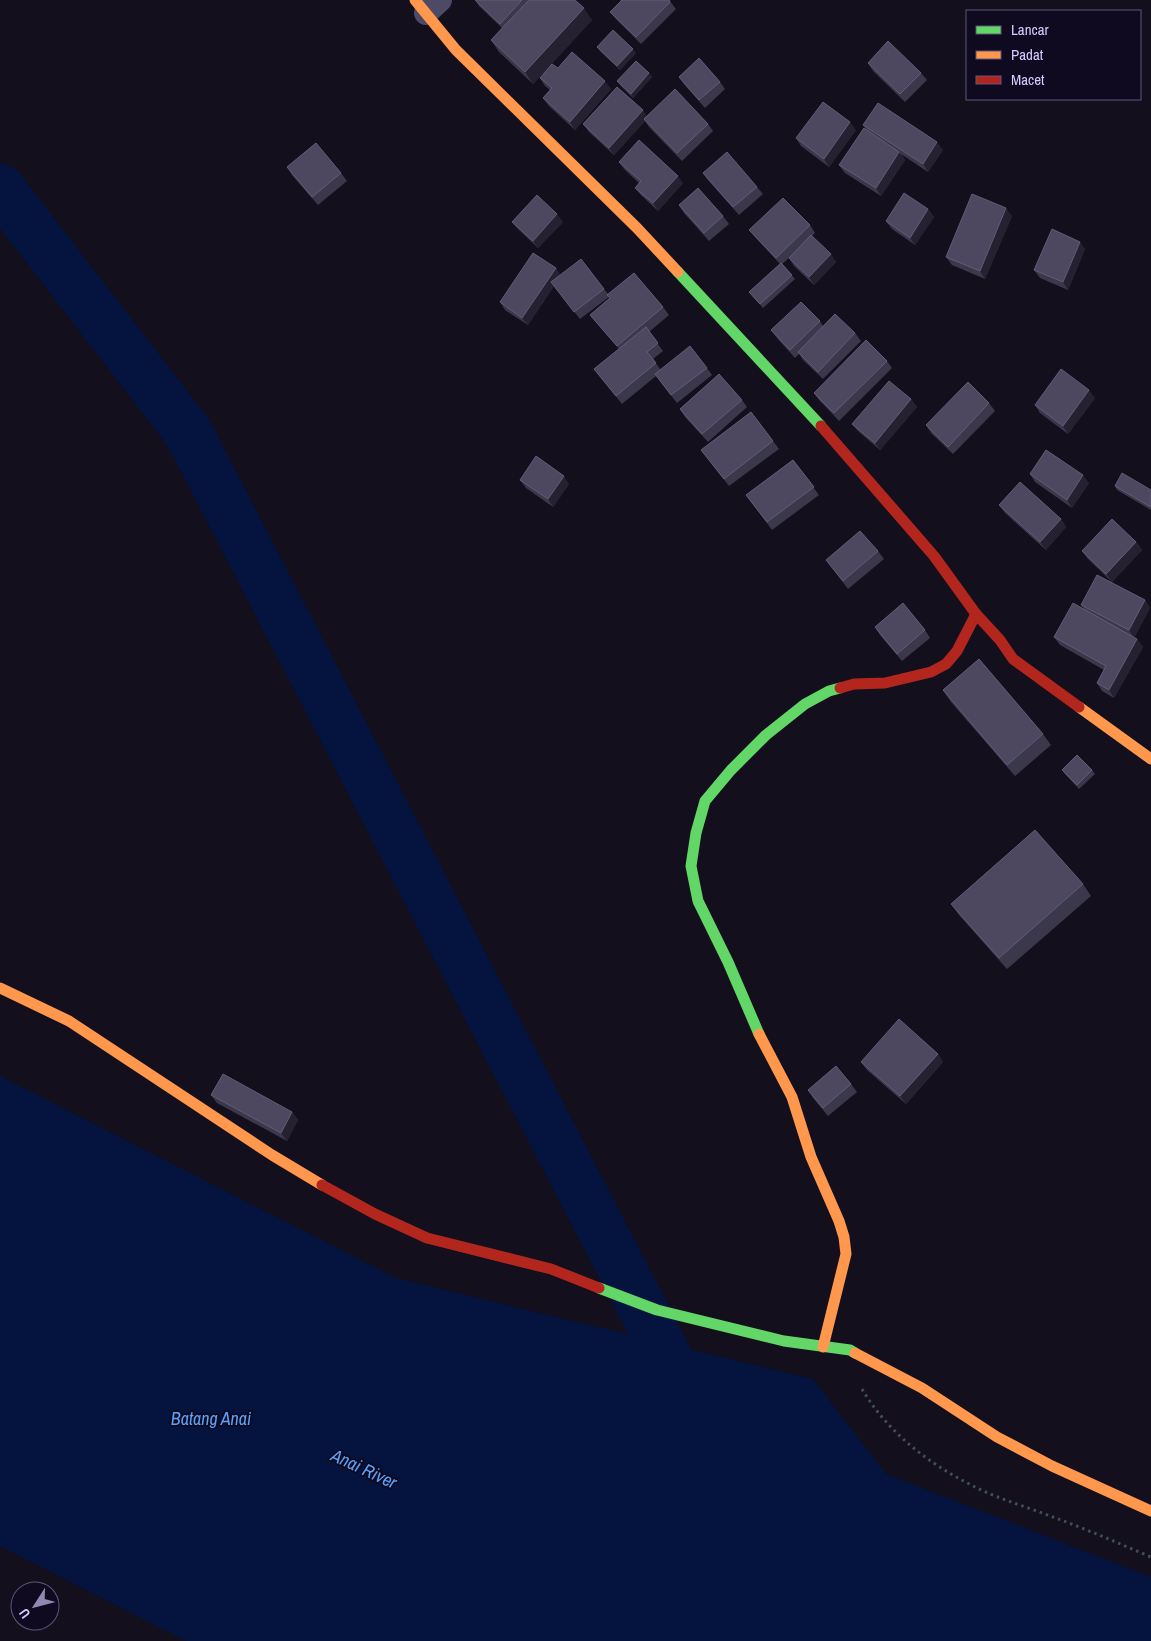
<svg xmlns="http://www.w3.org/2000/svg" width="1151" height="1641" viewBox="0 0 1151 1641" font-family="'Archivo Narrow',sans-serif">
	<rect width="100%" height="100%" fill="#130f1c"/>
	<polygon fill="#05143e" points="0,1076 396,1278 813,1379 886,1474 1151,1577 1151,1641 186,1641 0,1546"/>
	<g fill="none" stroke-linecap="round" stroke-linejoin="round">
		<polyline stroke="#05143e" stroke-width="49" points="0,188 188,432 690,1400"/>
		<path stroke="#414e5f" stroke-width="3" stroke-dasharray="2.5 4" stroke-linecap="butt" d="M862 1389C888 1433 929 1464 975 1487 999 1499 1027 1507 1053 1517 1086 1529 1118 1543 1151 1557"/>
		<polyline stroke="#4d4a65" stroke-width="24" points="426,13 440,0"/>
		<g stroke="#63d668" stroke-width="11">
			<polyline points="678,272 821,426"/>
			<polyline points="759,1034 728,962 698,901 691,866 696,833 705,801 731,770 766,735 805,704 829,691 840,688"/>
			<polyline points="599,1288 657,1310 784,1341 850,1350 855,1353"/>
		</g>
		<g stroke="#ff974d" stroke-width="11">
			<polyline points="415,0 456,50 637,228 678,272"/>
			<polyline points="1079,707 1151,759"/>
			<polyline points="0,988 69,1021 272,1155 322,1185"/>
			<polyline points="759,1034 792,1097 811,1157 839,1221 844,1237 846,1254 823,1347"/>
			<polyline points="855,1353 922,1388 997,1437 1052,1466 1151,1511"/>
		</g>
		<g stroke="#b3261e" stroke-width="11">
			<polyline points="821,426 934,556 976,614 1000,640 1013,659 1079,707"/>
			<polyline points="840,688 854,684 885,683 931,672 946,664 957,651 976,614"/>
			<polyline points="322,1185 375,1214 427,1238 551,1269 599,1288"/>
		</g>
	</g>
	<g fill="#3c384c">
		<polygon points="475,0 575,0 592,20 533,84 499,52 491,40 502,28 479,6"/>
		<polygon points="620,0 669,0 676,9 641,44 616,19 610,12 621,1"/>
		<polygon points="597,47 636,53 620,70 600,51"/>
		<polygon points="868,63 921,73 927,80 905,102 873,71"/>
		<polygon points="558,68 611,89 575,130 549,106 543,98 550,90 545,86 540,78"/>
		<polygon points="649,73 652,77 633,98 620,85 617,81"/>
		<polygon points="679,77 720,82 725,89 705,108 684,84"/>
		<polygon points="647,116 708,124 713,131 682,161 649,127 645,121 614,155 589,132 583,124"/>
		<polygon points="863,125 943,150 928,172 901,154 905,160 881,196 845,173 839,165 867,130"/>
		<polygon points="856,130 829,167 801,146 796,138"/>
		<polygon points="619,162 683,183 658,211 641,195 635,188 639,183 624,169"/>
		<polygon points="287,167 341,173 347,181 318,205 292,175"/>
		<polygon points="703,173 757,187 763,194 739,215 708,180"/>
		<polygon points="679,205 723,216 729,224 709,241 684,213"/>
		<polygon points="928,209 934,217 915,245 892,229 886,221"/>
		<polygon points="1012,216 985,279 952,265 946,257"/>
		<polygon points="512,222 563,222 538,248 518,229"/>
		<polygon points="810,225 815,233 812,236 836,262 814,285 794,266 789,258 782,264 795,279 763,308 749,292 780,264 755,237 749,230"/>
		<polygon points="1085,249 1068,290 1040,278 1034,270"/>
		<polygon points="556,268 560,275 604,289 608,294 663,307 669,315 649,332 663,351 653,359 660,369 707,368 712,375 677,403 656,376 622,404 594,369 619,349 596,322 590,315 610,298 609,297 580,319 554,286 528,325 505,310 500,302"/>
		<polygon points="820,321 823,326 855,333 861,341 823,379 803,360 799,354 795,358 777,338 771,330"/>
		<polygon points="887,361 892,368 839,421 819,400 814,393"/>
		<polygon points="1095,398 1068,434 1040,413 1035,405"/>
		<polygon points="911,399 917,407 880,450 858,431 852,424"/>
		<polygon points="742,400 747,407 708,442 685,417 680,409"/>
		<polygon points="989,403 995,411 953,454 931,433 926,425"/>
		<polygon points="751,412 779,449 729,486 701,450"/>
		<polygon points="793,460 819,495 772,530 746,495"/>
		<polygon points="1030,474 1089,483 1072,508 1035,482"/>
		<polygon points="520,480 569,484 553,507 526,488"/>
		<polygon points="1115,486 1151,490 1151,510 1117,490"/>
		<polygon points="999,505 1061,519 1066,527 1046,550 1005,513"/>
		<polygon points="1136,542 1142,550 1112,582 1088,559 1082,551"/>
		<polygon points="878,551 884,559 848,589 826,560"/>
		<polygon points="1145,600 1150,608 1134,638 1137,639 1143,647 1114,698 1102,691 1097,683 1104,670 1060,645 1054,637 1085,610 1081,605"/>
		<polygon points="875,627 925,630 930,638 902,661 880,635"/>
		<polygon points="943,690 1043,734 1051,745 1015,776 951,702"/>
		<polygon points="1062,770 1092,770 1095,774 1079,789 1065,774"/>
		<polygon points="1083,884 1091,896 1007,969 959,915 951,904"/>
		<polygon points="938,1054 943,1062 906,1104 867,1070 861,1062"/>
		<polygon points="851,1084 857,1092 828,1116 813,1098 808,1090"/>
		<polygon points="211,1095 292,1112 298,1120 287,1141 217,1103"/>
	</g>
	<g fill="#252130">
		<polygon points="584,8 592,20 533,84 525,72"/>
		<polygon points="633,49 636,53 620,70 617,66"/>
		<polygon points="649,73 652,77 633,98 631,94"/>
		<polygon points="605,81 611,89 575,130 570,122"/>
		<polygon points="643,110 648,118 644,119 645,121 614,155 609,148"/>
		<polygon points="850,122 856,130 829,167 824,159"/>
		<polygon points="937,142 943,150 928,172 923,164"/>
		<polygon points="899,152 905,160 881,196 876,188"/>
		<polygon points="678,176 683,183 658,211 653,203"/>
		<polygon points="1006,208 1012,216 985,279 980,271"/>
		<polygon points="928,209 934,217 915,245 910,238"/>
		<polygon points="557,214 563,222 538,248 533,241"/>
		<polygon points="1080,242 1085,249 1068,290 1063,282"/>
		<polygon points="831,254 836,262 814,285 809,277"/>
		<polygon points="556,268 561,276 528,325 522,318"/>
		<polygon points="1089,390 1095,398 1068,434 1063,426"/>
		<polygon points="911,399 917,407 880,450 875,443"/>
		<polygon points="1083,475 1089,483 1072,508 1067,500"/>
		<polygon points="564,476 569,484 553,507 548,499"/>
		<polygon points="1061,519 1066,527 1046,550 1040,542"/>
		<polygon points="1136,542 1142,550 1112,582 1106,574"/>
		<polygon points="1145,600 1150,608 1134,638 1129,630"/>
		<polygon points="1137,639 1143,647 1114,698 1109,690"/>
		<polygon points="938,1054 943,1062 906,1104 900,1096"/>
		<polygon points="292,1112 298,1120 287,1141 281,1133"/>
	</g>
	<g fill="#4d485f" stroke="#625c78">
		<polygon points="475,0 522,0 500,24"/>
		<polygon points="529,0 575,0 584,8 525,72 491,40"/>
		<polygon points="622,0 669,0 670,2 636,37 610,12"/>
		<polygon points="613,30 633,49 617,66 597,47"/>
		<polygon points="888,41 921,73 900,94 868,63"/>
		<polygon points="572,52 605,81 570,122 543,98 552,88 540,78 552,64 558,68"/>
		<polygon points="699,58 720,82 699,100 679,77"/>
		<polygon points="636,61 649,73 631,94 617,81"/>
		<polygon points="617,87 643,110 609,148 583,124"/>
		<polygon points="675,89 708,124 677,153 644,119"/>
		<polygon points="823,102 850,122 824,159 796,138"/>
		<polygon points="878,103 937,142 923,164 863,125"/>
		<polygon points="864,128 899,152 876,188 839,165"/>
		<polygon points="639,140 678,176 653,203 635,188 641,181 619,162"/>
		<polygon points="316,143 341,173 312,197 287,167"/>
		<polygon points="727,152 757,187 733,207 703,173"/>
		<polygon points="698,188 723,216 704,233 679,205"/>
		<polygon points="904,193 928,209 910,238 886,221"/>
		<polygon points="972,194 1006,208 980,271 946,257"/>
		<polygon points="537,195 557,214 533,241 512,222"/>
		<polygon points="783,198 810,225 776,258 749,230"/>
		<polygon points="1052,229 1080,242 1063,282 1034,270"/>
		<polygon points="811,235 831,254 809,277 789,258"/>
		<polygon points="533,253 556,268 522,318 500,302"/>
		<polygon points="581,259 604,289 574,312 551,282"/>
		<polygon points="781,263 792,275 760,304 749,292"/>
		<polygon points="634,273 663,307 617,346 590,315 610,298 607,295"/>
		<polygon points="801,302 820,321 790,350 771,330"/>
		<polygon points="835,314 855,333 818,372 798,352"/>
		<polygon points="646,327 658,343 647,352 656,363 616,396 594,369"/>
		<polygon points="866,340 887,361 834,413 814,393"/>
		<polygon points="690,346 707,368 671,395 655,374"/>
		<polygon points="1061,369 1089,390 1063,426 1035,405"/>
		<polygon points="719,374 742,400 702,434 680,409"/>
		<polygon points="889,381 911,399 875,443 852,424"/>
		<polygon points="968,382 989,403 948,447 926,425"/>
		<polygon points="751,412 773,441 724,479 701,450"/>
		<polygon points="1046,450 1083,475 1067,500 1030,474"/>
		<polygon points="536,456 564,476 548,499 520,480"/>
		<polygon points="793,460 814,487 767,522 746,495"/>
		<polygon points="1122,473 1151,490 1151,507 1115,486"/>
		<polygon points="1020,482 1061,519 1040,542 999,505"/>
		<polygon points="1112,519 1136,542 1106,574 1082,551"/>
		<polygon points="860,531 878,551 843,581 826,560"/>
		<polygon points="1097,575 1145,600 1129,630 1081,605"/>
		<polygon points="903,603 925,630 897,654 875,627"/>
		<polygon points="1073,603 1137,639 1109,690 1097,683 1106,666 1054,637"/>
		<polygon points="979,659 1043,734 1007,765 943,690"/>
		<polygon points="1077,755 1092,770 1077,785 1062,770"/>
		<polygon points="1035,830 1083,884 999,958 951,904"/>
		<polygon points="899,1019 938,1054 900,1096 861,1062"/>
		<polygon points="836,1066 851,1084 823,1108 808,1090"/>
		<polygon points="223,1074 292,1112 281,1133 211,1095"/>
	</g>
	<g text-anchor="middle" stroke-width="4" stroke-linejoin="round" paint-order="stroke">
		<g font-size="18" font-style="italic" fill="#59a3ff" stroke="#100a21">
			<text x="211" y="1425">Batang Anai</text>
			<text transform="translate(364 1469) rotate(25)" y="6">Anai River</text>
		</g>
	</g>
	<rect x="966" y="10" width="175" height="90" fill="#100a21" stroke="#5f577a"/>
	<rect x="976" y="26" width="25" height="8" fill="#63d668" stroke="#5f577a"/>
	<text x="1011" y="35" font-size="15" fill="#d5cbff">Lancar</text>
	<rect x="976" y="51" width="25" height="8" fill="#ff974d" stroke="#5f577a"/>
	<text x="1011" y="60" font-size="15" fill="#d5cbff">Padat</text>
	<rect x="976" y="76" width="25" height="8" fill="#b3261e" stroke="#5f577a"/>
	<text x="1011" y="85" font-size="15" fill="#d5cbff">Macet</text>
	<g transform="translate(35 1606) rotate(234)"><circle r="24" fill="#100a21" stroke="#5f577a"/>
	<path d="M0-4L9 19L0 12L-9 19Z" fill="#9189b0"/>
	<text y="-8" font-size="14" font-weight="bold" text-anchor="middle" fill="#d5cbff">U</text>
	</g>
</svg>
